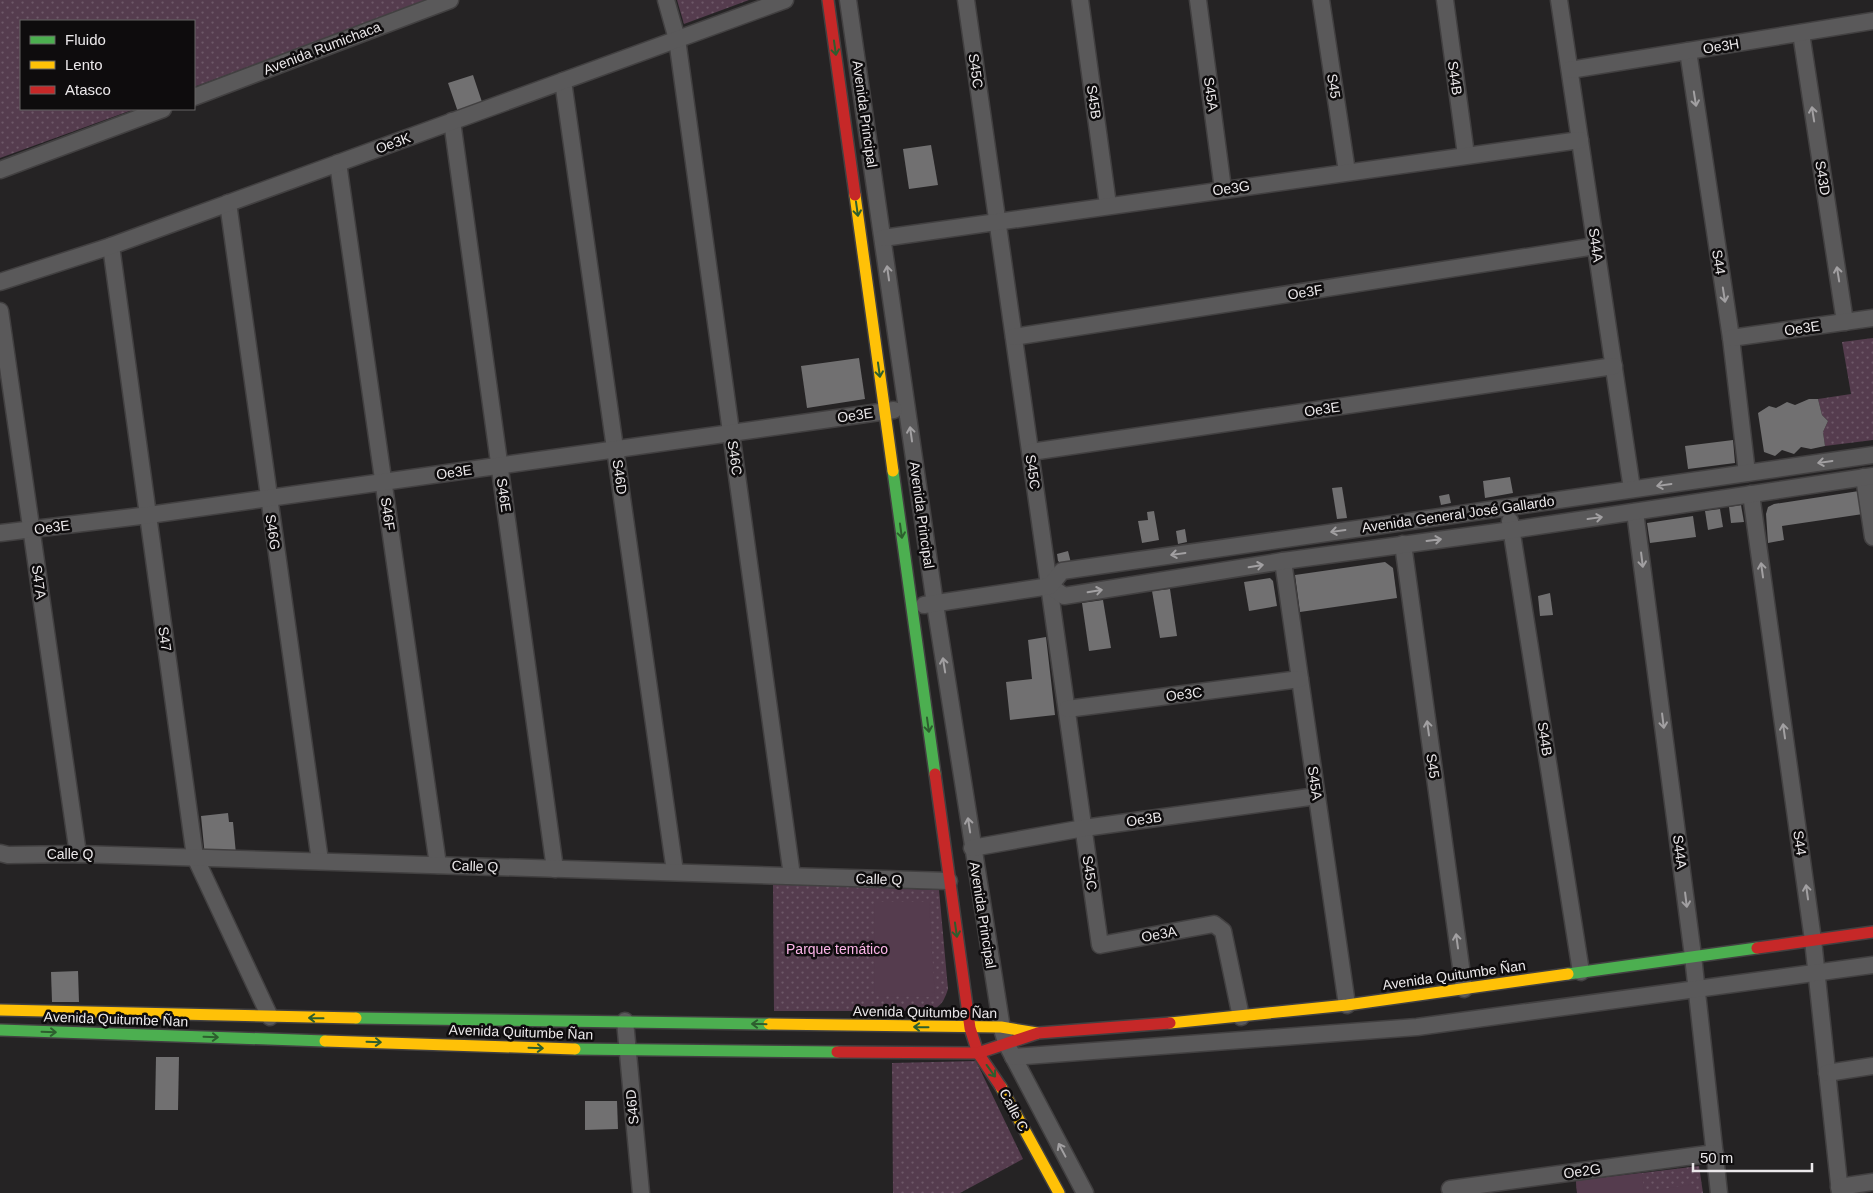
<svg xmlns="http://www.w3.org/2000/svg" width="1873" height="1193" viewBox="0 0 1873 1193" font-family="Arial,sans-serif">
	<defs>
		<pattern id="grass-dots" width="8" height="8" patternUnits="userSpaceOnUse" patternTransform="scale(1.25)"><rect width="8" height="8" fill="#553c4e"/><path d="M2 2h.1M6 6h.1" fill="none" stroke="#6e5868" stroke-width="1.8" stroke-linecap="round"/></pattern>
	</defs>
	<rect width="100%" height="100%" fill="#252324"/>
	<g fill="url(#grass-dots)">
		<polygon points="0,0 429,0 194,87 194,21 21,21 21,109 135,109 0,158"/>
		<polygon points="677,0 749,0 684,24"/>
		<polygon points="1873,338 1873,440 1825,446 1823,432 1828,421 1822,415 1818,399 1851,394 1842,342"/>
		<path d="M773 884 939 890 948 989C943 1004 940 1008 924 1011H774Z"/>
		<polygon points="976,1061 1023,1159 960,1193 893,1193 892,1063"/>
		<polygon points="1699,1166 1703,1193 1577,1193 1576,1181"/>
	</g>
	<g fill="#553c4e">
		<polygon points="874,902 929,902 935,997 875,996"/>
		<polygon points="1642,1173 1644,1192 1695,1184 1696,1193 1577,1193 1576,1181"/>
	</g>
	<g fill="#717071">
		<polygon points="473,75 484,108 459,115 448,83"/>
		<polygon points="931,145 938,185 909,189 903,149"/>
		<polygon points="859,358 865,399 807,408 801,366"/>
		<polygon points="1809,399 1818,399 1822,415 1828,421 1823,432 1825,446 1811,449 1801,447 1794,454 1782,450 1775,456 1764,452 1758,413 1769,406 1776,408 1787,402 1795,405"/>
		<polygon points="1733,440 1735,463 1688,469 1685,446"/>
		<polygon points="1510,477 1513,493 1485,498 1483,481"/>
		<polygon points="1342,487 1347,518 1337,519 1332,488"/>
		<polygon points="1859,491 1863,514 1782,526 1784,540 1768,543 1766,514 1768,507 1774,504"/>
		<polygon points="1449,494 1451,503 1441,505 1439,496"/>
		<polygon points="1741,505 1744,522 1731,523 1729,507"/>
		<polygon points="1720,509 1723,527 1708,530 1705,511"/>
		<polygon points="1154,511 1159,540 1142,543 1138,521 1148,520 1147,512"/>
		<polygon points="1693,516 1696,537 1650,543 1647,523"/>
		<polygon points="1185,529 1187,542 1178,544 1176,531"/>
		<polygon points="1068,551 1071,563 1062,564 1058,561 1057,554"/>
		<polygon points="1385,562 1393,568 1397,598 1300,612 1295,575"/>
		<polygon points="1270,578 1273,581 1277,606 1249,611 1244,582"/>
		<polygon points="1170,589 1177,636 1160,638 1152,591"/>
		<polygon points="1550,593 1553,615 1540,616 1538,596"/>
		<polygon points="1103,600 1111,648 1089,651 1082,603"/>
		<polygon points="1046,637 1055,715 1010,720 1006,682 1032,679 1028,640"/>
		<polygon points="228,813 229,822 233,822 236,854 205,857 201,816"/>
		<polygon points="78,971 79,1002 52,1002 51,972"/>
		<polygon points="156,1057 179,1057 178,1110 155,1110"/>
		<polygon points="585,1101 617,1101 618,1129 585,1130"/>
	</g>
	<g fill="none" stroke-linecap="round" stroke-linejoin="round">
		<g stroke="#424041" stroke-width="19">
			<g id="street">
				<polyline points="666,0 677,39 792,876"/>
				<polyline points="848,0 935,604 1002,1029 1007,1045 1085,1193"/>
				<polyline points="966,0 1100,945 1214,924 1223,931 1241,1017"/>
				<polyline points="1080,0 1108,205"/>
				<polyline points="1198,0 1223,189"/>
				<polyline points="1321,0 1347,172"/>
				<polyline points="1445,0 1466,155"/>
				<polyline points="1559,0 1632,489"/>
				<polyline points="1801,33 1845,322"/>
				<polyline points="1688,51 1731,338 1747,473"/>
				<polyline points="1570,70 1873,21"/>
				<polyline points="563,81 675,872"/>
				<polyline points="194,97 450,0"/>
				<polyline points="452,121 555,869"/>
				<polyline points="338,163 438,865"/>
				<polyline points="0,170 163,109"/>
				<polyline points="228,203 320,861"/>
				<polyline points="883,238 1580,140"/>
				<polyline points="111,246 195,857 270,1017"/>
				<polyline points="0,282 111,246 785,0"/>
				<polyline points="0,311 78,854"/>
				<polyline points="1014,337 1596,246"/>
				<polyline points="1731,338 1873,318"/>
				<polyline points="1031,452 1614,366"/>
				<polyline points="1864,477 1873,537"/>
				<polyline points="1751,494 1813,940 1840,1193"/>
				<polyline points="1635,512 1693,956 1719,1193"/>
				<polyline points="1510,521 1581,972"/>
				<polyline points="0,533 149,515 894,410"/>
				<polyline points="1403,544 1464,989"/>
				<polyline points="1283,561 1347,1005"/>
				<polyline points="1050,586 1064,596 1283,561 1512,530 1873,476"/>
				<polyline points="924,605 1050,586 1062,571 1873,455"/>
				<polyline points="1067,709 1300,679"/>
				<polyline points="972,848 1084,828 1317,796"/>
				<polyline points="0,853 8,855 78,854 949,881"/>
				<polyline points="625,1021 641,1193"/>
				<polyline points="1013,1057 1417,1027 1873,965"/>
				<polyline points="1827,1073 1873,1066"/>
				<polyline points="1839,1187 1873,1182"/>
				<polyline points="1450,1189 1715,1153"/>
			</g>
		</g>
		<g stroke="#424041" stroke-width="14">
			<g id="fast">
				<polyline points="893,471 935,774"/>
				<polyline points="1568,974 1757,948"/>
				<polyline points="356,1018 769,1024"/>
				<polyline points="0,1030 325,1041"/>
				<polyline points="575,1049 837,1052"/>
			</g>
		</g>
		<g stroke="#424041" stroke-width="14">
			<g id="slow">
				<polyline points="855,195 893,471"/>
				<polyline points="0,1010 356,1018"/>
				<polyline points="1170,1023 1347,1005 1568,974"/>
				<polyline points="769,1024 1001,1027 1037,1033"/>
				<polyline points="325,1041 575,1049"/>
				<polyline points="1001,1087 1059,1193"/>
			</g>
		</g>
		<g stroke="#424041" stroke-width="14">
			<g id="jam">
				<polyline points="828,0 855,195"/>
				<polyline points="935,774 970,1028 978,1053 1001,1087"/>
				<polyline points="1757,948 1873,932"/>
				<polyline points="837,1052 978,1053 1038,1033 1170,1023"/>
			</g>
		</g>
		<use href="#street" stroke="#5a595a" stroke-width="16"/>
		<use href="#fast" stroke="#4caf50" stroke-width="11"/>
		<use href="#slow" stroke="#ffc107" stroke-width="11"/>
		<use href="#jam" stroke="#c62828" stroke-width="11"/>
	</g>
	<defs><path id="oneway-shaft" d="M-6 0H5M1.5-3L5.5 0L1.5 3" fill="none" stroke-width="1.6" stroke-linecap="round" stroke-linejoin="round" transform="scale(1.25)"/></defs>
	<g stroke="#2d5e2e">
		<use href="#oneway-shaft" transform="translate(835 48) rotate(82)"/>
		<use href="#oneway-shaft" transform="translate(857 209) rotate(82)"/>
		<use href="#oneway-shaft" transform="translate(879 370) rotate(82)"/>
		<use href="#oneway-shaft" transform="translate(901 531) rotate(82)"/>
		<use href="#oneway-shaft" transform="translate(928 725) rotate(82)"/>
		<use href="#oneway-shaft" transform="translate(956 930) rotate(82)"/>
		<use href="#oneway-shaft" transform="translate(316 1018) rotate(-179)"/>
		<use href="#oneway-shaft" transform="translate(759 1024) rotate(-179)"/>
		<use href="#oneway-shaft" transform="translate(921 1027) rotate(-179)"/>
		<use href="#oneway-shaft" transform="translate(49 1032) rotate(2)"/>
		<use href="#oneway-shaft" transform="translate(211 1037) rotate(2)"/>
		<use href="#oneway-shaft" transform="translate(374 1042) rotate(2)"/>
		<use href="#oneway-shaft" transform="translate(536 1048) rotate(2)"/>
		<use href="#oneway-shaft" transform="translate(991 1071) rotate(54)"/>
	</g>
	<g stroke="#a2a0a2">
		<use href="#oneway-shaft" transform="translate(1695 99) rotate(81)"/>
		<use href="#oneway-shaft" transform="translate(1813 114) rotate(-99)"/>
		<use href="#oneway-shaft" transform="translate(888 273) rotate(-98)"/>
		<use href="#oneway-shaft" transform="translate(1838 274) rotate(-99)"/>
		<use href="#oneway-shaft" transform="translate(1724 295) rotate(81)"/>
		<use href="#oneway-shaft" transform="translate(911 434) rotate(-98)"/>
		<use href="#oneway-shaft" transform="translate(1825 462) rotate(172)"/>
		<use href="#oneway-shaft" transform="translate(1664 485) rotate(172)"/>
		<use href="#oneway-shaft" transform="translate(1595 518) rotate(-8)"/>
		<use href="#oneway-shaft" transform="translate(1338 531) rotate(172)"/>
		<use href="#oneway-shaft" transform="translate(1434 540) rotate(-7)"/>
		<use href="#oneway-shaft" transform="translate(1178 554) rotate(172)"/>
		<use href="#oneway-shaft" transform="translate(1642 560) rotate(83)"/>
		<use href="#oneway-shaft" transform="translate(1256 566) rotate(-9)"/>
		<use href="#oneway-shaft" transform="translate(1762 570) rotate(-98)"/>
		<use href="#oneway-shaft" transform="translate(1095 591) rotate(-9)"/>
		<use href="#oneway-shaft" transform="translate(944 665) rotate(-99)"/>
		<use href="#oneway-shaft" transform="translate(1663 721) rotate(83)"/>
		<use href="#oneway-shaft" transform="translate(1428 728) rotate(-98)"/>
		<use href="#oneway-shaft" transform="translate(1784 731) rotate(-98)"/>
		<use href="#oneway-shaft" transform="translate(969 825) rotate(-99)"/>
		<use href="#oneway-shaft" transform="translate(1807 892) rotate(-98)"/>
		<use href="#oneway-shaft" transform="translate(1686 900) rotate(83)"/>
		<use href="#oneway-shaft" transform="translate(1457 941) rotate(-98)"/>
		<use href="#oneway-shaft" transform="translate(1062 1150) rotate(-118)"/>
	</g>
	<g text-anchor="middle" stroke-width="5" stroke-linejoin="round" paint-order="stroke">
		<g font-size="14" fill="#ebe8ea" stroke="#0e0c0d">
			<text transform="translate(1721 46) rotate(-9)" y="5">Oe3H</text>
			<text transform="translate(322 48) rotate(-21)" y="5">Avenida Rumichaca</text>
			<text transform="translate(976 71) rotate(82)" y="5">S45C</text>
			<text transform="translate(1455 78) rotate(82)" y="5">S44B</text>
			<text transform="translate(1334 86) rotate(81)" y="5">S45</text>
			<text transform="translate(1211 94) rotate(82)" y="5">S45A</text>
			<text transform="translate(1094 102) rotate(82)" y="5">S45B</text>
			<text transform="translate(865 114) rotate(82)" y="5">Avenida Principal</text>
			<text transform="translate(393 143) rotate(-20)" y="5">Oe3K</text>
			<text transform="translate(1823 178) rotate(81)" y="5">S43D</text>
			<text transform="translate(1231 188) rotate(-8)" y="5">Oe3G</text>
			<text transform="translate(1596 245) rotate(82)" y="5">S44A</text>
			<text transform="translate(1719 262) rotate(81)" y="5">S44</text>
			<text transform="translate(1305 292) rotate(-9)" y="5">Oe3F</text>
			<text transform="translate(1802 328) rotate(-8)" y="5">Oe3E</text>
			<text transform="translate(1322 409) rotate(-8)" y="5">Oe3E</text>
			<text transform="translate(855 415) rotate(-8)" y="5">Oe3E</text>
			<text transform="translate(735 458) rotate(82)" y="5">S46C</text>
			<text transform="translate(454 472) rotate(-8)" y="5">Oe3E</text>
			<text transform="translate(1033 472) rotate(82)" y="5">S45C</text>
			<text transform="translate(620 477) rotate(82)" y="5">S46D</text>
			<text transform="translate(504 495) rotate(82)" y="5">S46E</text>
			<text transform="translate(388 514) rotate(82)" y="5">S46F</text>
			<text transform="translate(1458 514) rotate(-8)" y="5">Avenida General José Gallardo</text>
			<text transform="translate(922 515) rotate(82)" y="5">Avenida Principal</text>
			<text transform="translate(52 527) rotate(-7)" y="5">Oe3E</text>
			<text transform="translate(273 532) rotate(82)" y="5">S46G</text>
			<text transform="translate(39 582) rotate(82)" y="5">S47A</text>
			<text transform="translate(165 639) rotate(82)" y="5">S47</text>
			<text transform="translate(1184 694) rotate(-7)" y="5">Oe3C</text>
			<text transform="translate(1545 739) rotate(81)" y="5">S44B</text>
			<text transform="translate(1433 766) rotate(82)" y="5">S45</text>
			<text transform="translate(1315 783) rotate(82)" y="5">S45A</text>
			<text transform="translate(1144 819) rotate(-8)" y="5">Oe3B</text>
			<text transform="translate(1800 843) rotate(82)" y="5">S44</text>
			<text transform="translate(1680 852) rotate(83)" y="5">S44A</text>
			<text x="70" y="859">Calle Q</text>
			<text transform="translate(475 866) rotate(2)" y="5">Calle Q</text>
			<text transform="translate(1090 873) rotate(82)" y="5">S45C</text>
			<text transform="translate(879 879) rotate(2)" y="5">Calle Q</text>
			<text transform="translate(983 915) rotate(81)" y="5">Avenida Principal</text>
			<text transform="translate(1159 934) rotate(-10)" y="5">Oe3A</text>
			<text transform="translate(1454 975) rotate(-8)" y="5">Avenida Quitumbe Ñan</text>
			<text transform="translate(925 1012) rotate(1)" y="5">Avenida Quitumbe Ñan</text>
			<text transform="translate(116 1019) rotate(2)" y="5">Avenida Quitumbe Ñan</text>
			<text transform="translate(521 1032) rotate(2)" y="5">Avenida Quitumbe Ñan</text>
			<text transform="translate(632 1107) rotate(-96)" y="5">S46D</text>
			<text transform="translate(1014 1110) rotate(62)" y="5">Calle C</text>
			<text transform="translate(1582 1171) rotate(-8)" y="5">Oe2G</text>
		</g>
		<g font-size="14" fill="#fdb5e8" stroke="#0e0c0d">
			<text x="837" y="954">Parque temático</text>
		</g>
	</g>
	<rect x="20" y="20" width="175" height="90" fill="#0e0c0d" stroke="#666465"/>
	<rect x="30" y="36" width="25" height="8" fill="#4caf50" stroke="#666465"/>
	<text x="65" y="45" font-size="15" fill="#ebe8ea">Fluido</text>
	<rect x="30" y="61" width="25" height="8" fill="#ffc107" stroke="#666465"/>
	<text x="65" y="70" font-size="15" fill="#ebe8ea">Lento</text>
	<rect x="30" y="86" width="25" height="8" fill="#c62828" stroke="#666465"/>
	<text x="65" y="95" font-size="15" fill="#ebe8ea">Atasco</text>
	<path d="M1693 1163v8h119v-8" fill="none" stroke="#ebe8ea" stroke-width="2.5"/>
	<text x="1700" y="1163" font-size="15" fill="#ebe8ea" stroke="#0e0c0d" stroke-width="4" paint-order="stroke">50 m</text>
</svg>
